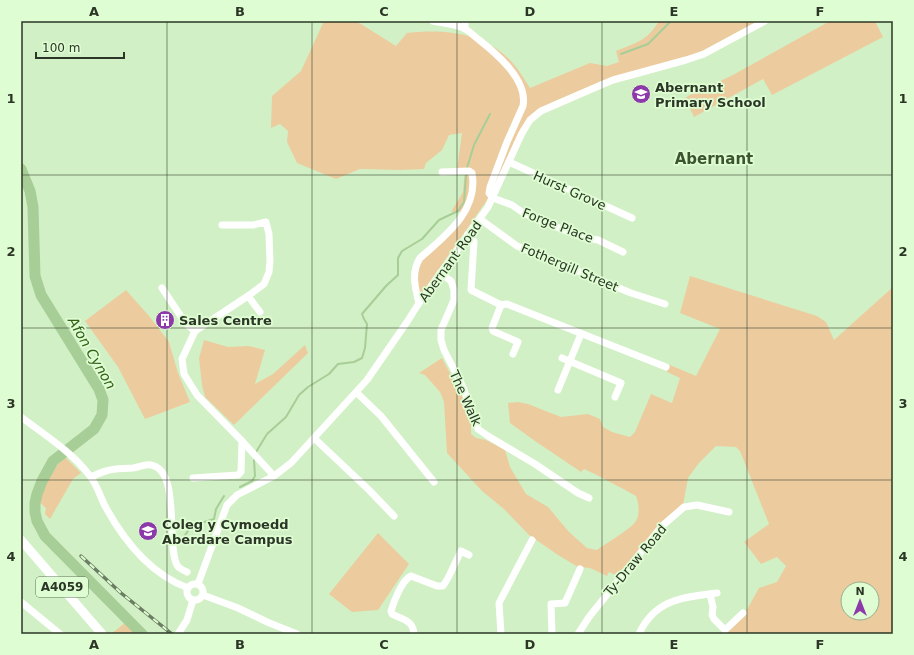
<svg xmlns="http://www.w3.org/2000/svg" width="914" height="655" viewBox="0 0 914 655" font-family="'DejaVu Sans',sans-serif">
	<rect width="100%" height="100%" fill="#d2f0c5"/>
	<g fill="#eccc9f" fill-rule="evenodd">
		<path d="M324 21H353L361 24 396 46 407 33C443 29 483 32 510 60 518 68 524 79 530 88L590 63 607 66 619 62 616 51C637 42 646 42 659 21H758L702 51 688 57 610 78 555 101 540 109 529 117 521 128 487 200 420 296 418 291 417 265 465 215 458 211 451 212 463 192 465 169H457L462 133 449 135 442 150 426 163 424 169 401 170 360 169 336 179 297 163 287 142 288 131 280 124 271 128 272 96 301 71Z"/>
		<polygon points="830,21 875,21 883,37 772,95 763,79 694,117 685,98 690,95 731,76"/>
		<path d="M690 276 817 316 826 322 834 340 893 287V634H726L745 613 759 588 777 582 786 566 777 557 761 564 744 542 769 524 740 451 736 447 716 446 699 463 688 478 683 505 618 576 609 572 607 576 590 568 578 567 558 555 529 535 504 509 482 491 447 453 444 402 440 392 425 375 419 373 442 358 462 396 471 420V434L476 438 486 440 505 450 510 467 526 494 548 507 569 532 587 548 597 550C605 544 631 529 636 521 640 514 639 504 636 496 619 487 602 477 584 469L581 472 535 441 510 423 508 403 518 402 528 404 561 417 588 414 600 419 603 427 612 432 630 437 635 432 651 394 672 403 680 378 667 372 670 365 696 376 720 329 680 313ZM848 589H872V613H848Z"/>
		<polygon points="126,290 149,316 169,342 178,373 190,402 145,419 118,367 85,321"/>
		<polygon points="204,340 228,347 249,346 265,350 255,384 273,374 305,345 308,353 234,425 205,397 202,385 199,358"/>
		<path d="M65 457 81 473 73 479 50 519 45 514 46 508 39 502C43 485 52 469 65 457Z"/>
		<polygon points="378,533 409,564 378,610 352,612 329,594"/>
		<polygon points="126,622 136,634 111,634"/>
	</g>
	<polygon fill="#a8ce97" points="131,618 148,634 136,634 126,622"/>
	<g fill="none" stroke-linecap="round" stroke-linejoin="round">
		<g stroke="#a8ce97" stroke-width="2">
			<polyline points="621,54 648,44 671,21"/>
			<polyline points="467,168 474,145 490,114"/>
			<polyline points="256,452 267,434 286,417 299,395 308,387 329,374 338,364 354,362 362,358 365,348 367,324 364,319 362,314 386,286 398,275 398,258 402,251 422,239 439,220 458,211 464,202 466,175"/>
			<polyline points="240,487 252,481 255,476 254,460"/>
			<polyline points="180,543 191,526 214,519 216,509 224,496"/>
		</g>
		<polyline stroke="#a8ce97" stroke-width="11" points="21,169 30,191 33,207 35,276 41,295 99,389 103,400 102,415 94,429 53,461 42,481 37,494 35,503 35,512 37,521 45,536 142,634"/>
		<g stroke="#fff" stroke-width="7">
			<path d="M433 21C443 23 454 24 464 28 469 31 474 36 478 39 497 54 528 80 523 106L507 142 490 187 489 193 493 198 512 205 522 212 532 217 581 237 598 240 623 252"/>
			<polyline points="465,21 465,29"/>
			<polyline points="509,162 632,218"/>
			<polyline points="480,219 517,246 631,293 665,304"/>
			<polyline points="222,225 253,225 266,222 269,234 270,261 269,272 264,284 248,296 195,331 182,359 184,374 197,395 242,441 274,476"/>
			<polyline points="468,234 474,241 471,290 501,305"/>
			<polyline points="440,273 451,281 454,290 454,300 441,330 441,340 444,350 463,387 478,429 488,436 535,464 578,493 589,498"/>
			<polyline points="162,288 186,324 195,331"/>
			<polyline points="248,296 260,312"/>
			<path d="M419 303C415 288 411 272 420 258 445 236 479 211 472 173L469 171 442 172"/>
			<polyline points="501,305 507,304 666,367"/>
			<polyline points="501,305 492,328 493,331 518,342 513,354"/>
			<polyline points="562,358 621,383 615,397"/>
			<polyline points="558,390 581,334"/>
			<polyline points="357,393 381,416 434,482"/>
			<path d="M21 417C45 435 72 452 90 476 97 485 100 496 105 506 124 541 150 574 188 588"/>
			<polyline points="314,438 369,490 394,516"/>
			<path d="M91 477C96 475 101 472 106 471 114 468 124 469 133 468 139 467 145 464 151 465 181 470 166 545 177 565 179 569 183 570 187 572"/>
			<polyline points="193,478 238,475 241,472 242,441"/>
			<circle cx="195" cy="592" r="8"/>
			<polyline points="198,584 227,505 237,495 274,476 291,463 367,380 407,322 419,303 488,207 522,133 530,120 541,111 601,85 613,80 686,60 704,54 765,21"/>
			<polyline points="710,594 713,607 712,615 714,619 725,630 743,613"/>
			<polyline points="203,595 238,608 267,622 297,634"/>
			<polyline points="21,602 60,634"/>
			<polyline points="178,634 187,620 193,600"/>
			<path d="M414 634C413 620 403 620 392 614L391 611C394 601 402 580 411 576L437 586H443L448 578 461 551 469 555"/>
			<polyline points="501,634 499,603 532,540"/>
			<polyline points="552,634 551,604 565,603 580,569"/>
			<polyline points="578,634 589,617 662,526 684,507 697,505 729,512"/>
			<path d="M639 634C655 599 684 597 717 593"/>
		</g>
		<polyline stroke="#fff" stroke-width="9" points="21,540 102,634"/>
		<g stroke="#6b7e63" stroke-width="3.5">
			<polyline id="rail" points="81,556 121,593 172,634"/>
		</g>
		<use href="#rail" stroke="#dffdd2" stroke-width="2" stroke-dasharray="6" stroke-linecap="butt"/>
	</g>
	<path fill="none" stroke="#2b3626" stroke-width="1" stroke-opacity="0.55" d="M167 21V634M312 21V634M457 21V634M602 21V634M747 21V634M21 175H893M21 328H893M21 480H893"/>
	<defs>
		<g id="school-disc" transform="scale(1)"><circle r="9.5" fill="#8c3aa9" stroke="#dffdd2"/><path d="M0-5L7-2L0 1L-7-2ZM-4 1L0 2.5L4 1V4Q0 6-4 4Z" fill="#fff"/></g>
		<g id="building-disc" transform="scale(1)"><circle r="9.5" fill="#8c3aa9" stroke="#dffdd2"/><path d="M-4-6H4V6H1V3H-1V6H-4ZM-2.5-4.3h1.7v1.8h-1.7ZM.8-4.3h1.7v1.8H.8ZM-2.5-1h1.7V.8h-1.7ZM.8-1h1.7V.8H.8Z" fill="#fff"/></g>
		<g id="university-disc" transform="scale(1)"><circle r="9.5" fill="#8c3aa9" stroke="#dffdd2"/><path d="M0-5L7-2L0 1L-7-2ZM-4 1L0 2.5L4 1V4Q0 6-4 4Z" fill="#fff"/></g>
	</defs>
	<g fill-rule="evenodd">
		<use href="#school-disc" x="641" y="94"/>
		<use href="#building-disc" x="165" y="320"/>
		<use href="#university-disc" x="148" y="531"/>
	</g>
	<g text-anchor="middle" stroke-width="3.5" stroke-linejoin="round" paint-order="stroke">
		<rect fill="#dffdd2" stroke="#61725a" stroke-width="1" x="36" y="577" width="52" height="20" rx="3"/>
		<g font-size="12" font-weight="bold" fill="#2b3626">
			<text x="62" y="591">A4059</text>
		</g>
		<g font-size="13" font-weight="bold" fill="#2b3626" stroke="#dffdd2" text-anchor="start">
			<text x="655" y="92">Abernant<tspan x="655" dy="15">Primary School</tspan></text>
			<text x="179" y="325">Sales Centre</text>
			<text x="162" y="529">Coleg y Cymoedd<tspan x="162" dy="15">Aberdare Campus</tspan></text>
		</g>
		<g font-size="13" fill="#2b3626" stroke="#dffdd2">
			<text transform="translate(570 190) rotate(24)" y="5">Hurst Grove</text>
			<text transform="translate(558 225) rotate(21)" y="5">Forge Place</text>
			<text transform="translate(450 261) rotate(-54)" y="5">Abernant Road</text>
			<text transform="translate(570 267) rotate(23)" y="5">Fothergill Street</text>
			<text transform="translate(466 398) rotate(66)" y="5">The Walk</text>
			<text transform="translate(635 560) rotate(-50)" y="5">Ty-Draw Road</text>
		</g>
		<g font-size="14" font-style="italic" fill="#336117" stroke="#dffdd2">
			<text transform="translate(92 353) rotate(60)" y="5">Afon Cynon</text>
		</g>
		<g font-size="15" font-weight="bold" fill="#3c5530" stroke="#dffdd2">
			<text x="714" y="164">Abernant</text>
		</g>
	</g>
	<rect width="914" height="655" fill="none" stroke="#dffdd2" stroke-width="44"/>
	<g transform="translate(860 601)"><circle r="19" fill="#dffdd2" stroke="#97ad8d"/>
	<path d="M0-3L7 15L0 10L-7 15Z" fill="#8c3aa9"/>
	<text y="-6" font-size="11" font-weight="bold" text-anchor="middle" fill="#2b3626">N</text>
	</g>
	<path d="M36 52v6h88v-6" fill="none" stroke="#2b3626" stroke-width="2"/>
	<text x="42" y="52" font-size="12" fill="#2b3626" stroke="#dffdd2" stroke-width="3" paint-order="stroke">100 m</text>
	<rect x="22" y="22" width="870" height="611" fill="none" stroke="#2b3626" stroke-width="1.5"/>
	<g font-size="13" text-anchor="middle" font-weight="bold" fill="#2b3626">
		<text x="94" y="16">A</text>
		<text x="240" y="16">B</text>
		<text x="384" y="16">C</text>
		<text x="530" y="16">D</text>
		<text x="674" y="16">E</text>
		<text x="820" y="16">F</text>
		<text x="11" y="103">1</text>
		<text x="903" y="103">1</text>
		<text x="11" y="256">2</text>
		<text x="903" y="256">2</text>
		<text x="11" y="408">3</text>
		<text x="903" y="408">3</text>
		<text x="11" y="561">4</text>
		<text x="903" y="561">4</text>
		<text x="94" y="649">A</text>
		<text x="240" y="649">B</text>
		<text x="384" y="649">C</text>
		<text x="530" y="649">D</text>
		<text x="674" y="649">E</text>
		<text x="820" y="649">F</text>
	</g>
</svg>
